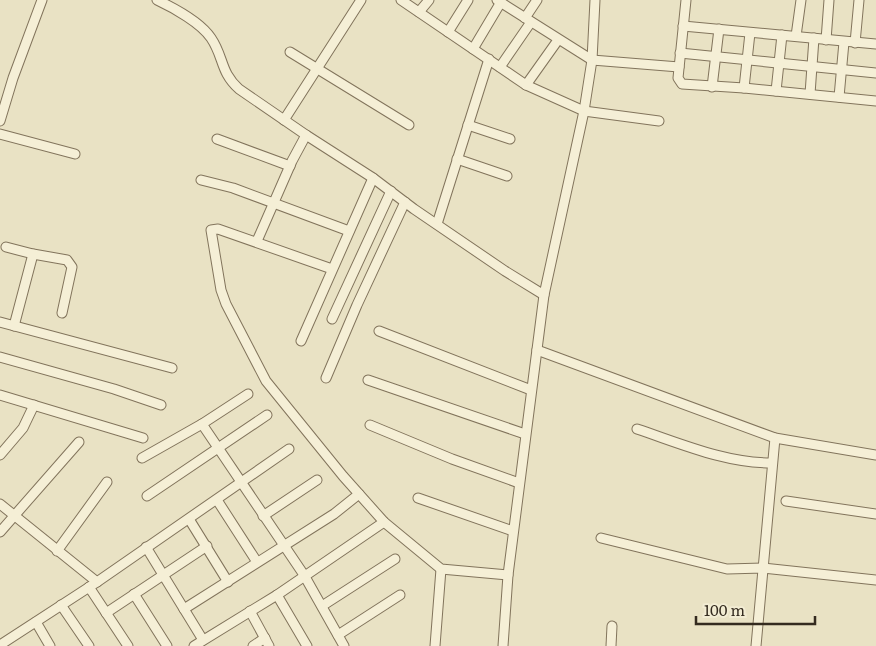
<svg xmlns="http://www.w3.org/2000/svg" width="876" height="646" viewBox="0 0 876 646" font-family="Literata,serif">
	<rect width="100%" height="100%" fill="#e9e2c4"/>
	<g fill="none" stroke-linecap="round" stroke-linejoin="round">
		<g stroke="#82745c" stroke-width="11">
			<g id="minor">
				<path d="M157 0C174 8 201 23 211 38 224 57 220 72 239 89L306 135 373 178 414 209 505 271 544 295"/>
				<polyline points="401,0 526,85 584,111 659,121"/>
				<polyline points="497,0 592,60 679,67"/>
				<polyline points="686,0 678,78 682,84 744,88 876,101"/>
				<polyline points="419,12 429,0"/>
				<polyline points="525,18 537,0"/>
				<polyline points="683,26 876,44"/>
				<polyline points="448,32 468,0"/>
				<polyline points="796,36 801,0"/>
				<polyline points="826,40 829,0"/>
				<polyline points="855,43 859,0"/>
				<polyline points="473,49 501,2"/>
				<polyline points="290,52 409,125"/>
				<polyline points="680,53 876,73"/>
				<polyline points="500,67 531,22"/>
				<polyline points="526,85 558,40"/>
				<polyline points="712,87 719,29"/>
				<polyline points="744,88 750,33"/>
				<polyline points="776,91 782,35"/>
				<polyline points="810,94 814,38"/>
				<polyline points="839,97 844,42"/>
				<polyline points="284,120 361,0"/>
				<polyline points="0,121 13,78 42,0"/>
				<polyline points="468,125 510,139"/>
				<polyline points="0,134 75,154"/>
				<polyline points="217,139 290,166"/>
				<polyline points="457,159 507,176"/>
				<polyline points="201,180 233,188 349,231"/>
				<polyline points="437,224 489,59"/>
				<polyline points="257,241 292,161 306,135"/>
				<polyline points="6,247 33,254 67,260 72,267 62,313"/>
				<polyline points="332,269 218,229 211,230 221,290 226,304 266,381 343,476 384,522 441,569 508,575"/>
				<polyline points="332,319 391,191"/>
				<polyline points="0,322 172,368"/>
				<polyline points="14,326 33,254"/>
				<polyline points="379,331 531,390"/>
				<polyline points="301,341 373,178"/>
				<polyline points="537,350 775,438 876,455"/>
				<polyline points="0,357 114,389 161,405"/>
				<polyline points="326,378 357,305 405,202"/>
				<polyline points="368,380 525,434"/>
				<polyline points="0,395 143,438"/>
				<polyline points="202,424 304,575 344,646"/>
				<polyline points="370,425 452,459 519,483"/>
				<path d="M637 429C682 444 725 463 772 463"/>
				<polyline points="0,455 23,428 34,405"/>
				<polyline points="142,458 202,424 248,394"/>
				<polyline points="147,496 267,415"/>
				<polyline points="418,498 513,531"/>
				<polyline points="217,500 257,562"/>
				<polyline points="786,501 876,514"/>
				<polyline points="0,504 97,582"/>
				<polyline points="263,516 317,480"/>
				<polyline points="189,519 228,582"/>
				<polyline points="0,532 79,442"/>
				<polyline points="601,538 727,569 763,568 876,580"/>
				<polyline points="146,547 203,640"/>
				<polyline points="57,551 107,482"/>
				<polyline points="89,587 128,646"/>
				<polyline points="134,594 167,646"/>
				<polyline points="277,595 307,646"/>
				<polyline points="61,605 89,646"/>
				<polyline points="322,606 395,559"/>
				<polyline points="184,609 334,514 359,494"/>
				<polyline points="250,611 269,646"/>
				<polyline points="106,613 207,546"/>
				<polyline points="36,622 50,646"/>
				<polyline points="338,635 400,595"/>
				<polyline points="0,645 97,582 289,449"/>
				<polyline points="194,646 277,595 384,522"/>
				<polyline points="253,646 265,638"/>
				<polyline points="435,646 441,569"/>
				<polyline points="503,646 508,575 544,295 584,111 592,60 595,0"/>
				<polyline points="611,646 612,626"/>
				<polyline points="756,646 775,438"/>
			</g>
		</g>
		<use href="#minor" stroke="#f5efd6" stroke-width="9"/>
	</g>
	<path d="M696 616v8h119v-8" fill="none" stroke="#342b1f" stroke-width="2.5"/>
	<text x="704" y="616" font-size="15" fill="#342b1f" stroke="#f2ecd3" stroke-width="4" paint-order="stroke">100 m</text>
</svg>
